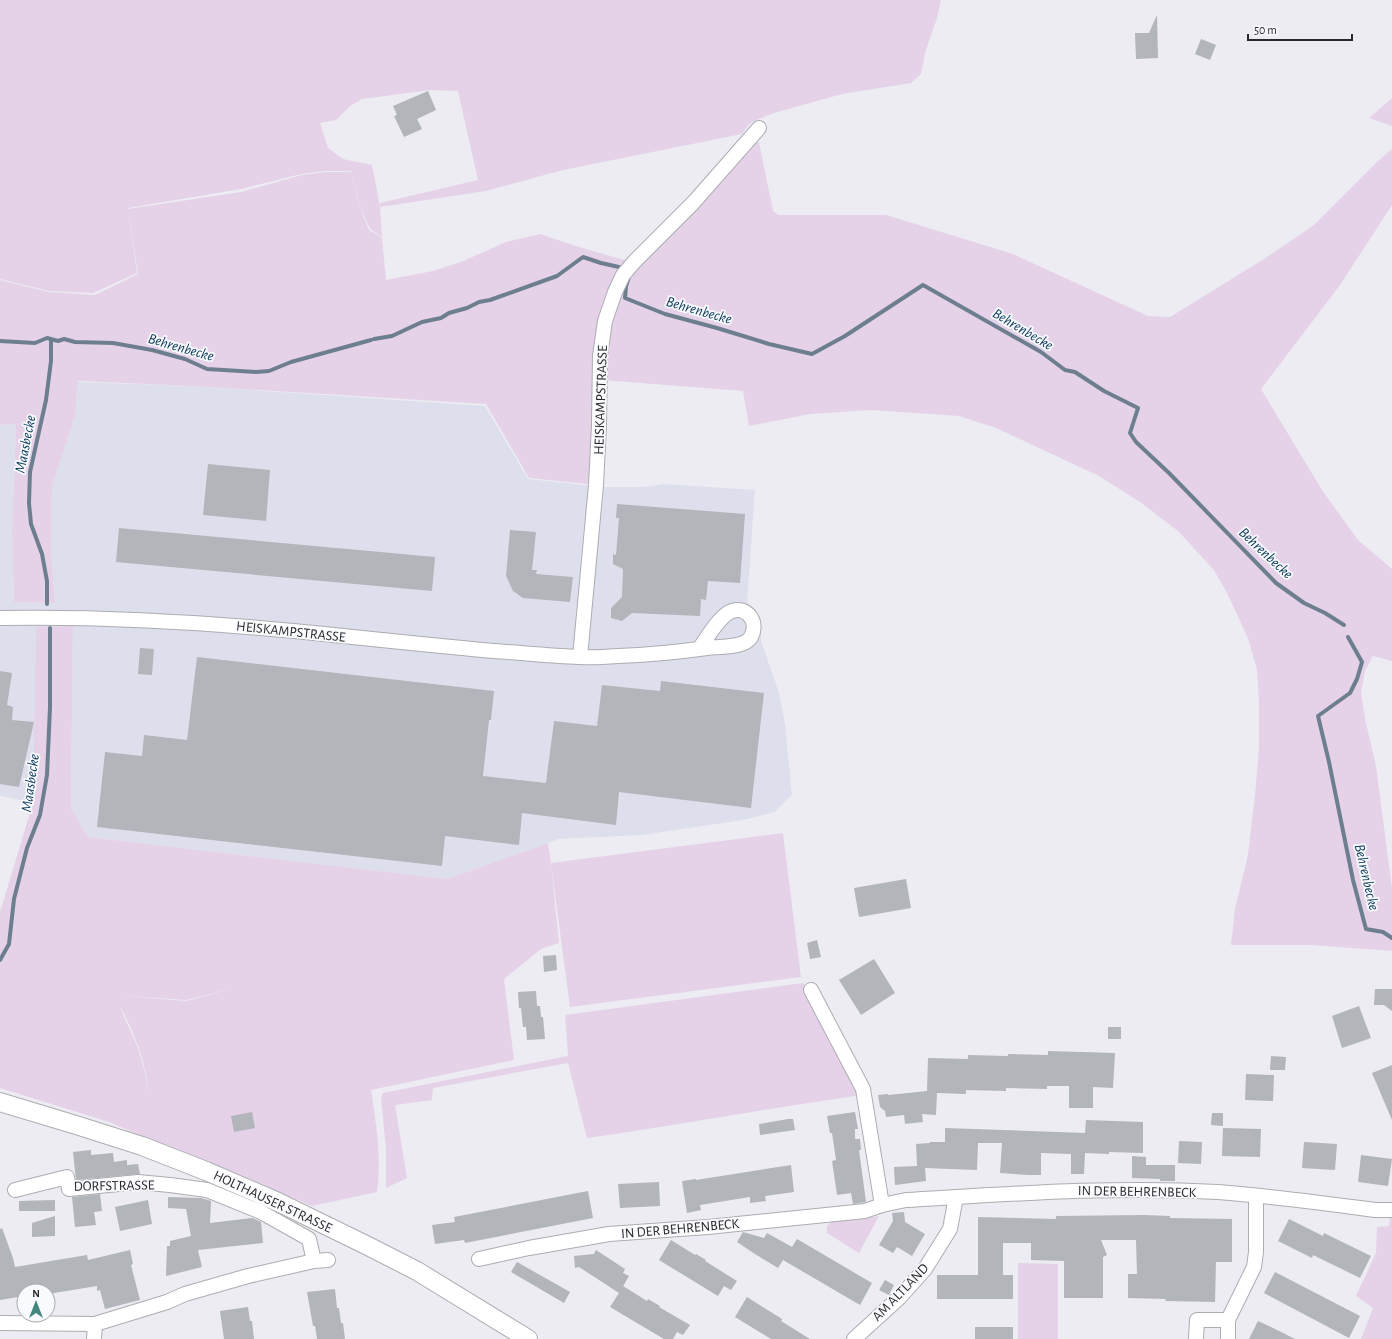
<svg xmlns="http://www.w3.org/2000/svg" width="1392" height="1339" viewBox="0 0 1392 1339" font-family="'Alegreya Sans',sans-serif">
	<rect width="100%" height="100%" fill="#ececf2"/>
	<polygon fill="#dddfec" points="78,382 192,386 485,406 528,479 603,487 644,487 663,484 755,490 747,602 756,610 761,622 761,641 779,693 785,724 792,795 775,812 743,820 642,835 558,839 548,843 447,879 88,837 71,808 73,626 36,627 35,803 0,796 0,425 16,424 12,532 14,602 55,603 51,549 52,486 75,416"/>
	<g fill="#e5d2e8" fill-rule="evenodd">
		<polygon points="0,0 941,0 937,18 925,53 921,74 911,83 842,94 774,113 754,121 748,125 742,134 563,170 486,191 380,207 380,203 478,180 458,91 430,90 362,99 350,106 336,120 320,123 328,148 343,159 372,165 380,207 382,237 370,229 360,206 351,171 324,171 301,174 241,189 128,208 137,273 93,293 49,291 0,279"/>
		<polygon points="1392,98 1392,126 1369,118"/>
		<polygon points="759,142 773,211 778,215 886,215 1013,254 1148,316 1170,317 1264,259 1314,225 1378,161 1392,149 1392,205 1340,285 1261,389 1322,490 1358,540 1392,569 1392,661 1373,656 1365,671 1361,692 1365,719 1376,766 1392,888 1392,951 1312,945 1231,945 1235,909 1248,855 1255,795 1259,749 1259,701 1257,670 1248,638 1227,593 1214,570 1178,531 1140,502 1099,476 996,428 959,416 871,410 810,414 749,426 743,391 602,380 588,484 529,478 486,404 192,386 78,381 75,416 52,486 51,549 55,603 14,602 12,532 16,424 0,425 0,280 49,292 95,295 138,274 128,209 241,192 302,175 326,172 351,172 360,207 369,230 382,238 386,280 433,271 461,262 506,242 540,234 579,247 628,261 750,145"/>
		<path d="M73 626 71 808 88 837 447 879 548 843 551 863 783 833 801 977 570 1007 551 864 559 943 541 949 504 979 514 1060 371 1090C376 1124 382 1158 377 1192L312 1206 210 1162 155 1142 109 1122 0 1088V912L33 803 36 627ZM238 987 186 1001 114 995 186 1000ZM119 1005C133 1029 147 1064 148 1092L145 1073 138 1048Z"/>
		<path d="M803 983 840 1051 862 1095C770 1108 679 1125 587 1138L568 1063 433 1088 432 1100 395 1105 407 1178 386 1188V1149L381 1097 383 1093 568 1056 565 1015Z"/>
		<polygon points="879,1216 859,1253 827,1233 827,1226 831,1222"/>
		<polygon points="1390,1216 1392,1216 1392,1339 1361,1339 1373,1308 1356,1296 1376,1253 1377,1227 1389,1226"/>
		<polygon points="1018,1263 1058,1264 1058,1339 1018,1339"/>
	</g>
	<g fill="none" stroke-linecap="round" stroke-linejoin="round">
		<g stroke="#6d7f8f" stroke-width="4">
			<polyline points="629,277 626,286 625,298 665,314 717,328 769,344 812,354 845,336 923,285 1041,352 1065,370 1075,372 1104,391 1138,408 1130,433 1136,442 1170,474 1276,583 1304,603 1325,613 1344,625"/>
			<polyline points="374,339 392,336 422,322 441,318 449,313 467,308 479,302 490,300 557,276 583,257 601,263 619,267"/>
			<polyline points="0,341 35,343 47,338 58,341 64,339 75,342 113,343 152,350 185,359 207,369 256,372 269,371 291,362 371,340"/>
			<polyline points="47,604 47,581 42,554 31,524 29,503 30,472 46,400 51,361 51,340"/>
			<polyline points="1348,637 1362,662 1357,679 1350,693 1318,716 1329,762 1353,880 1366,929 1383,932 1392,938"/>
			<polyline points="0,960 9,944 14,899 27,848 40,815 47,775 50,707 50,628"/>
		</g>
	</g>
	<g fill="#b2b5ba">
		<polygon points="1157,15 1158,58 1136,59 1135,33 1149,33"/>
		<polygon points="1201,39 1216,45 1210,60 1195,54"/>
		<polygon points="428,91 436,110 417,119 422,129 404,137 394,116 397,115 393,106"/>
		<polygon points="208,464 270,470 266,521 203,515"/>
		<polygon points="617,504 745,514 740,583 708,581 706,600 701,599 700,616 632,613 622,621 611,618 611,608 622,597 623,569 613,564 613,554 616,555 619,518 616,518"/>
		<polygon points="119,528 435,557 432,591 116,562"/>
		<polygon points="510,530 536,532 532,570 537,570 536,574 573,577 570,602 523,598 513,591 506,576"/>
		<polygon points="140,648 154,649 152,675 138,674"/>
		<polygon points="197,657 494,691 491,720 489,720 483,776 546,783 554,721 597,726 602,685 660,691 661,681 764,693 751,808 619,792 616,825 522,813 519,845 445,836 442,866 97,827 105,752 142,756 144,735 187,740"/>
		<polygon points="0,671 12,673 7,705 13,707 12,720 34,722 19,787 0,784"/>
		<polygon points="906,879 911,908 859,917 854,888"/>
		<polygon points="817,940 821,957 810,959 807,943"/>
		<polygon points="556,955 557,970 544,972 543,956"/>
		<polygon points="874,959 895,993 861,1015 839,980"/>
		<polygon points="1375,989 1392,989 1392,1011 1384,1005 1374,1005"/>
		<polygon points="536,991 537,1006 540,1006 541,1017 543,1017 545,1039 527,1040 526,1027 523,1027 521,1008 519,1008 518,992"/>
		<polygon points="1359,1006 1371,1038 1342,1048 1332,1016"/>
		<rect x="1108" y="1027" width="13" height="12"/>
		<polygon points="1048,1051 1115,1053 1113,1088 1093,1087 1093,1108 1069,1108 1069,1086 1047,1086 1047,1089 1006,1088 1006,1091 966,1090 966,1094 937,1093 936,1115 922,1114 923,1122 905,1124 904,1115 886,1117 885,1111 880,1107 878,1095 887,1094 889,1095 927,1091 928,1058 968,1059 968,1055 1008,1056 1008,1054 1048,1055"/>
		<polygon points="1271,1056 1286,1057 1285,1070 1270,1070"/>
		<polygon points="1392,1065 1392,1120 1372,1073"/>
		<polygon points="1246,1074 1274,1075 1273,1101 1245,1100"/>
		<polygon points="252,1112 255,1128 234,1132 231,1116"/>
		<polygon points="855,1112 858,1129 855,1129 855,1139 860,1139 861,1150 859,1150 866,1202 853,1204 851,1193 837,1195 832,1161 836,1160 832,1133 830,1133 827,1116"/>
		<polygon points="1212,1113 1223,1113 1223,1126 1211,1125"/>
		<polygon points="788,1119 793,1119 795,1130 760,1135 759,1124"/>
		<polygon points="1086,1120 1143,1122 1143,1153 1109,1152 1109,1154 1085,1153 1084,1174 1071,1174 1071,1154 1041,1153 1041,1175 1028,1175 1000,1173 1002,1143 978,1143 977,1170 925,1168 926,1181 895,1185 894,1167 917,1166 916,1144 930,1143 930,1142 945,1142 945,1128 1085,1133"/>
		<polygon points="1223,1128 1261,1129 1260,1157 1222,1156"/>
		<polygon points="1179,1141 1202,1142 1201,1164 1178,1163"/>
		<polygon points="1304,1142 1337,1144 1335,1170 1302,1168"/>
		<polygon points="91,1150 91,1155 113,1153 114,1162 127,1160 127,1165 138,1164 140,1174 76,1180 73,1152"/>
		<polygon points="1361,1155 1392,1159 1388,1186 1358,1182"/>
		<polygon points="1132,1156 1146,1157 1146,1165 1175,1165 1175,1181 1160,1181 1160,1179 1132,1178"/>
		<polygon points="791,1165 794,1192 765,1196 766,1201 750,1203 750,1197 700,1205 701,1210 687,1213 682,1181 696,1179 696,1180"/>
		<polygon points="659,1182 660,1206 620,1208 618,1184"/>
		<polygon points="588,1191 593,1218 465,1243 464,1240 435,1244 432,1225 455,1222 454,1217"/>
		<polygon points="100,1194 102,1211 94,1212 96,1225 75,1227 72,1197"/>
		<polygon points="168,1197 201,1198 211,1201 210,1223 252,1218 257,1220 261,1222 263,1243 198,1250 202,1267 166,1276 167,1246 170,1246 170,1241 191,1236 186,1209 168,1208"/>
		<polygon points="55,1200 55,1211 19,1211 19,1201"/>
		<polygon points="148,1200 152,1224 120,1231 115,1207"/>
		<polygon points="904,1212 905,1222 925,1234 912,1256 897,1247 893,1253 879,1245 893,1221 892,1213"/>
		<polygon points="1144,1215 1170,1216 1170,1218 1232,1219 1232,1262 1216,1262 1215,1302 1165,1301 1166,1299 1128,1298 1128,1274 1137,1274 1136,1240 1101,1240 1107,1255 1103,1257 1103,1298 1064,1298 1064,1261 1031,1260 1031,1243 1003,1243 1003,1275 1013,1275 1013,1299 937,1299 937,1275 978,1275 978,1217 1056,1219 1056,1216"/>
		<polygon points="55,1216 55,1236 32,1237 32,1223"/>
		<polygon points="1289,1219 1323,1236 1324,1233 1371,1256 1360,1278 1313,1255 1312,1258 1278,1241"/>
		<polygon points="2,1228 13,1258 15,1267 87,1255 88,1260 130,1250 133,1264 131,1265 140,1300 105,1309 100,1290 97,1291 97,1286 48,1294 48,1291 24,1291 24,1296 0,1300 0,1229"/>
		<polygon points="743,1232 764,1238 767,1233 792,1247 797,1239 872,1283 860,1305 783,1260 778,1268 755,1254 737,1242"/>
		<polygon points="671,1240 695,1255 696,1254 706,1260 705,1261 737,1281 731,1290 724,1286 718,1296 659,1260"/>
		<polygon points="596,1250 625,1269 623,1273 629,1276 621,1290 623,1286 647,1301 648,1299 660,1306 659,1307 690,1325 683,1335 677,1332 673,1339 664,1339 610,1307 619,1293 579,1267 575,1268 574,1256 594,1254"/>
		<polygon points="517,1262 570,1292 564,1303 511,1272"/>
		<polygon points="1275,1272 1360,1316 1349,1338 1264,1293"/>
		<polygon points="885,1280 894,1285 889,1295 879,1290"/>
		<polygon points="335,1289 337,1308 339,1308 341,1323 343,1323 345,1339 317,1339 315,1326 313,1326 307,1292"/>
		<polygon points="747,1297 782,1319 781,1321 810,1339 771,1339 735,1317"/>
		<polygon points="248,1307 250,1321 252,1321 254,1339 224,1339 220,1311"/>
		<polygon points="1258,1321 1269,1326 1295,1339 1249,1339"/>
		<rect x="975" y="1327" width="38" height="12"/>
	</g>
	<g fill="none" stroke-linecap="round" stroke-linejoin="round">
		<g stroke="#acacb2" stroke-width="16">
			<g id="minor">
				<path d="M0 618C108 616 217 623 324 634 381 640 438 646 494 651 523 653 551 656 580 657 592 658 605 657 618 656 648 655 678 652 707 648 718 647 731 647 741 644 745 643 749 640 751 637 760 620 744 603 728 613 717 620 707 638 699 649"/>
				<polyline points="580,657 596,485 599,425 600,356 605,321 615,292 623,275 634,262 693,203 759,128"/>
				<polyline points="811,990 863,1089 882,1205"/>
				<polyline points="15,1190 67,1177 69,1189 138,1182 170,1185 207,1190 261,1212 309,1239 314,1261"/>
				<path d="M479 1259 529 1248 609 1234 708 1227 865 1211 882 1205 906 1200C1010 1194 1114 1186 1218 1192 1270 1196 1323 1203 1375 1210H1392"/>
				<polyline points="0,1323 95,1324 167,1302 185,1294 248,1276 314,1261 328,1260"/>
				<polyline points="94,1339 95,1324"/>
				<polyline points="854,1339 900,1297 925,1269 950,1229 956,1197"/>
				<polyline points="1196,1339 1197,1320 1228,1320"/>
				<polyline points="1228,1339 1228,1320 1254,1267 1256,1252 1256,1196"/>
			</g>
		</g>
		<g stroke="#acacb2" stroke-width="20">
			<polyline id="tertiary" points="0,1102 76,1125 142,1146 206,1171 278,1202 368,1246 417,1271 528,1339"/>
		</g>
		<use href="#minor" stroke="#fff" stroke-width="14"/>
		<use href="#tertiary" stroke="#fff" stroke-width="18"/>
	</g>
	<g text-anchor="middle" stroke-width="3.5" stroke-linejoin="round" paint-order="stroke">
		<g font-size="14" fill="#29292c" stroke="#f9fafe">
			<text transform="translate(600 400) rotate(-88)" y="5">HEISKAMPSTRASSE</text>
			<text transform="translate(291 631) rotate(6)" y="5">HEISKAMPSTRASSE</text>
			<text transform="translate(114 1185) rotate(-1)" y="5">DORFSTRASSE</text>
			<text transform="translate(1137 1191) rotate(1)" y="5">IN DER BEHRENBECK</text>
			<text transform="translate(273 1201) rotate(25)" y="5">HOLTHAUSER STRASSE</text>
			<text transform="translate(680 1228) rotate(-5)" y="5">IN DER BEHRENBECK</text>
			<text transform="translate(900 1292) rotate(-46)" y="5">AM ALTLAND</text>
		</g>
		<g font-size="15" font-style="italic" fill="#083857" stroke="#f9fafe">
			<text transform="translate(699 310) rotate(16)" y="5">Behrenbecke</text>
			<text transform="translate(1023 329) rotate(31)" y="5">Behrenbecke</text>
			<text transform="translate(181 347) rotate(16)" y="5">Behrenbecke</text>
			<text transform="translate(25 444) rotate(-79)" y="5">Maasbecke</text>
			<text transform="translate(1266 553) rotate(43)" y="5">Behrenbecke</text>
			<text transform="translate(30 783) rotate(-82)" y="5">Maasbecke</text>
			<text transform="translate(1367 877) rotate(77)" y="5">Behrenbecke</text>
		</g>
	</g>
	<g transform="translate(36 1303)"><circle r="19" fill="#f9fafe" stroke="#a6a6aa"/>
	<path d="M0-3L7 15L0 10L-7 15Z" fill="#41877e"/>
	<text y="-6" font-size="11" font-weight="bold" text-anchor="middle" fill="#29292c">N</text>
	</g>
	<path d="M1248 34v6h104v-6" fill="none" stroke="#29292c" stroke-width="2"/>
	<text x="1254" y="34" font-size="12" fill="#29292c" stroke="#f9fafe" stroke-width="3" paint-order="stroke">50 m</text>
</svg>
